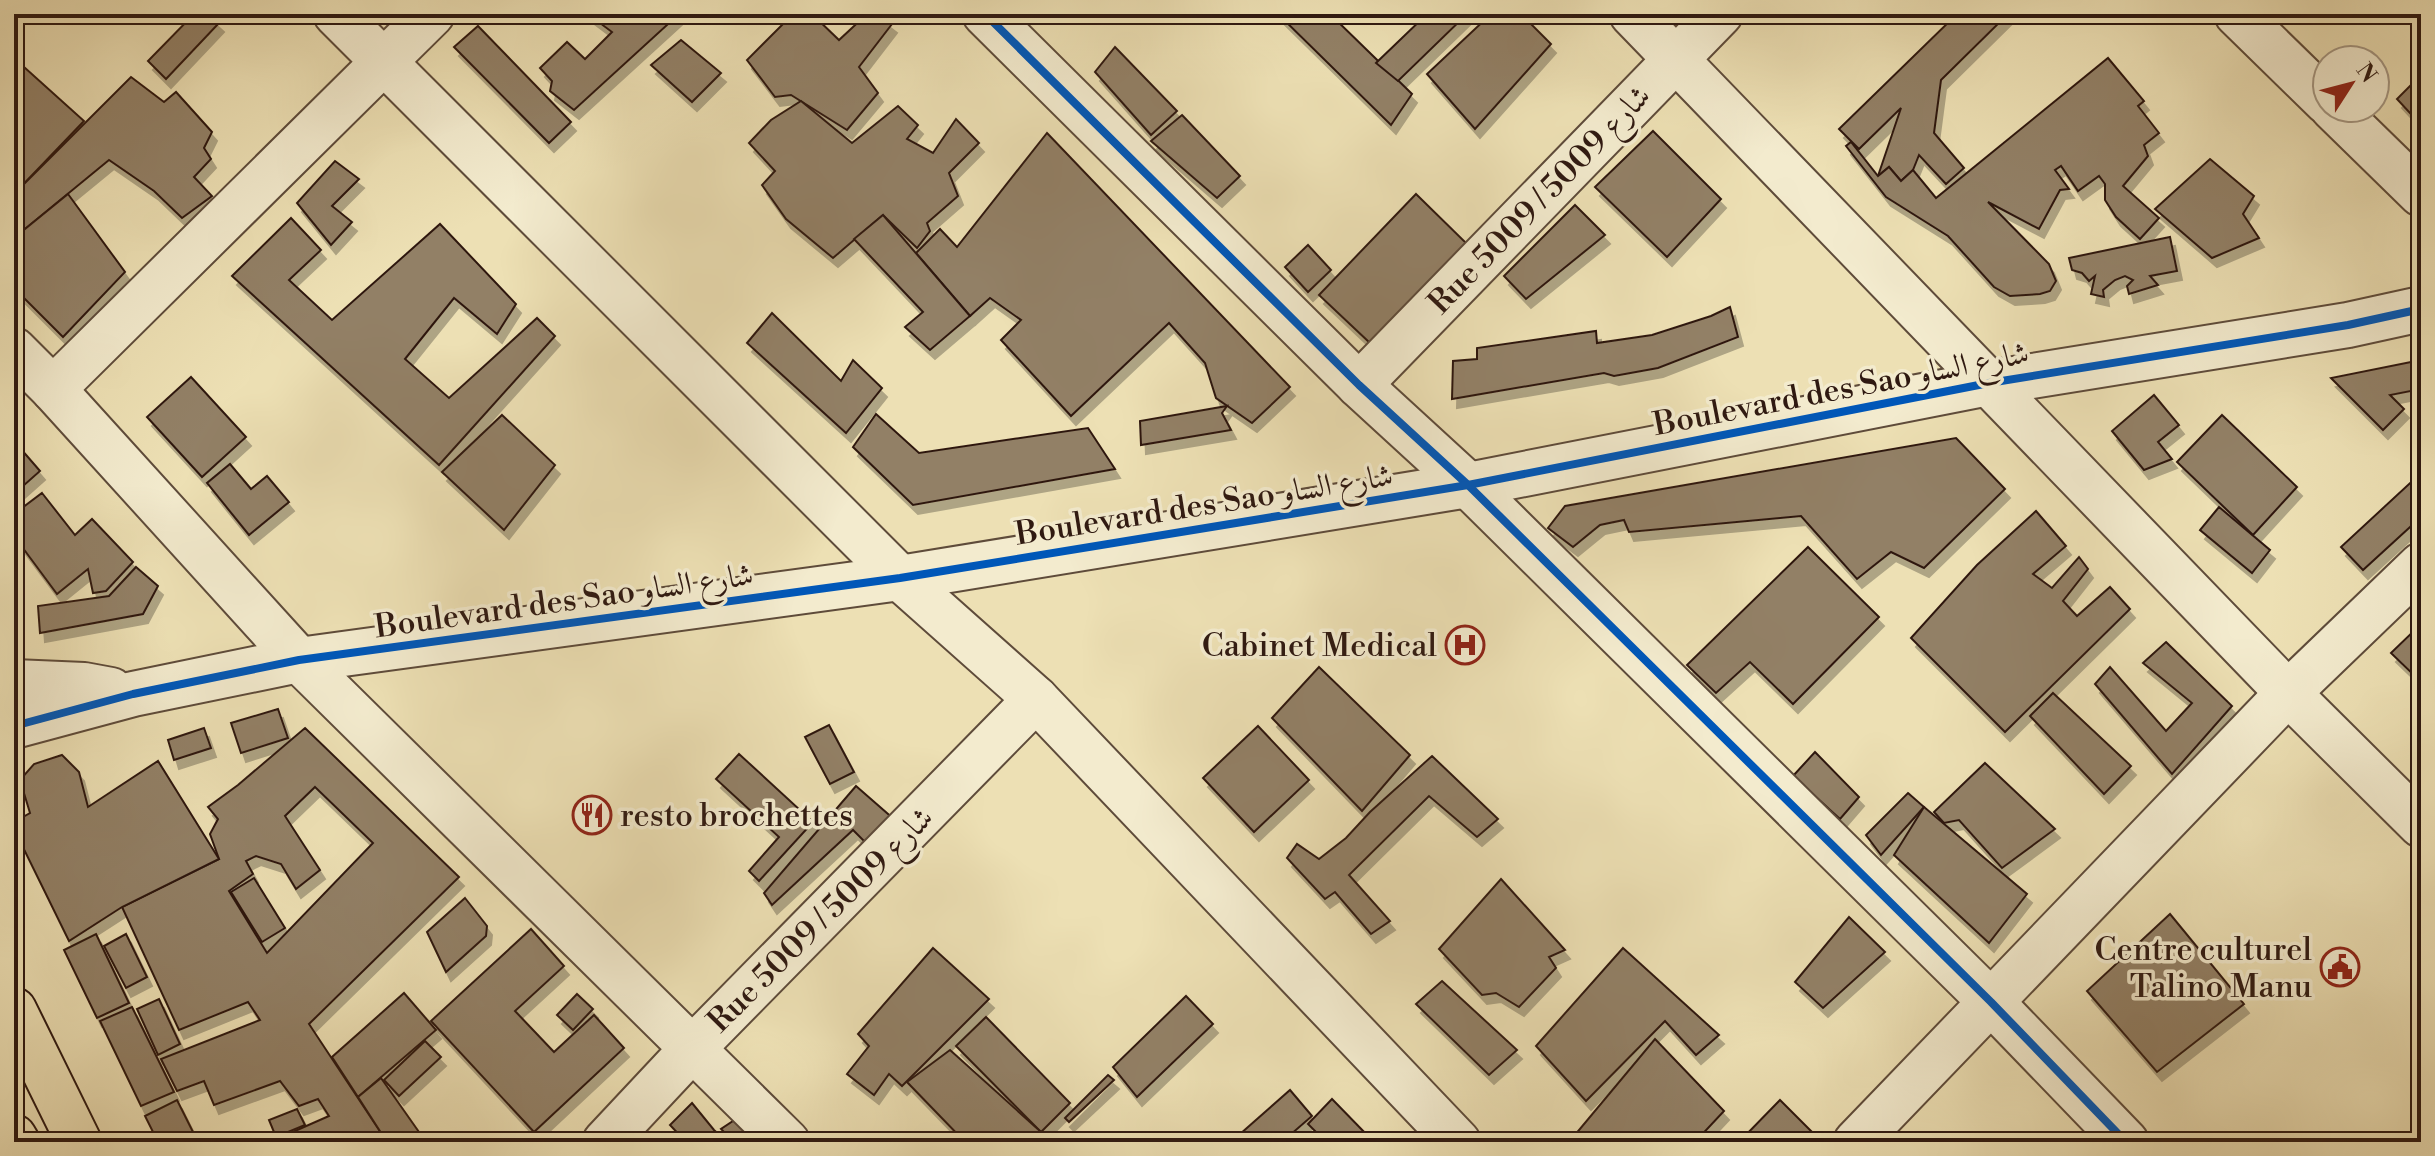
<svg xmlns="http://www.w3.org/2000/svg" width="2435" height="1156" viewBox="0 0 2435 1156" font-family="'Libre Bodoni',Amiri,serif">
	<defs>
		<filter id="shadow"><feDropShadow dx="5" dy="9" stdDeviation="0" flood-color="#0004"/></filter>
	</defs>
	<rect width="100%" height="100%" fill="#ede0b4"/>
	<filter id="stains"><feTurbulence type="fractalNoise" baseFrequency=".0025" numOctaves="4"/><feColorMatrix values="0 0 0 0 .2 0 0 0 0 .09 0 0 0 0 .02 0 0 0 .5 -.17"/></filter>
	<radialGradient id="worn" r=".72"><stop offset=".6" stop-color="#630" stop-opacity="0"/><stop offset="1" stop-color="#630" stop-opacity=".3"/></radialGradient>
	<g fill="#928066" stroke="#2f1911" stroke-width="2" fill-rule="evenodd" filter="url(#shadow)">
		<polygon points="194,14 209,14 219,23 166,79 148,61"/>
		<polygon points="588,14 679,14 574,110 550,91 552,81 540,68 567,42 585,59 612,32"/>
		<polygon points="793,14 812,14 839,40 867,14 879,14 892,24 859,67 878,93 847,130 791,95 775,97 747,60"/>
		<polygon points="1278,14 1330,14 1412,94 1391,125"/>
		<polygon points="1427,14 1467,14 1398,81 1376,63"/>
		<polygon points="1491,14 1521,14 1551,44 1475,129 1427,74"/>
		<polygon points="1957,14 2008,14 1941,80 1934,133 1964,168 1946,184 1919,155 1913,170 1901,181 1889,167 1878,176 1901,108 1859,149 1839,129"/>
		<polygon points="478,26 571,122 549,143 454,47"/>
		<polygon points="681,40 721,73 692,102 651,65"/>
		<polygon points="1115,47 1177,111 1151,135 1095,72"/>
		<polygon points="14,58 84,121 14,194"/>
		<polygon points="2108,58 2144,101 2138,106 2159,133 2144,145 2148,156 2123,186 2159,218 2140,239 2116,217 2105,200 2105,184 2099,176 2078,191 2061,166 2055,170 2069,189 2060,190 2039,229 1988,202 2049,264 2056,281 2050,291 2040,294 2010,296 1994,287 1948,236 1886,197 1846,146 1851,142 1878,176 1889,167 1901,181 1913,170 1936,198"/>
		<polygon points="2421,75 2421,125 2397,99"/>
		<polygon points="131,77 164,102 176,92 212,132 204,148 211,159 194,177 212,196 182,218 154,191 109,160 14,238 14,194"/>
		<polygon points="801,101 852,143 898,106 918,125 907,139 933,153 956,119 979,143 949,173 958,196 927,223 930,231 917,248 883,215 833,258 786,219 762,185 775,171 749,143 771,120"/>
		<polygon points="1182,115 1240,176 1217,198 1151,141"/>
		<polygon points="1653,131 1721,199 1667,257 1595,187"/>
		<polygon points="1047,133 1290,387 1252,423 1216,398 1205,363 1169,323 1071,416 1001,340 1021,320 990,298 970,316 916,253 940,229 957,247"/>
		<polygon points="2210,159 2254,196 2243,214 2259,238 2212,258 2155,209"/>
		<polygon points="335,161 359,179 332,206 352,222 331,245 297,203"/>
		<polygon points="68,194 125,272 63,337 14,288 14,238"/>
		<polygon points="1416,194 1466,243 1370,343 1319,295"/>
		<polygon points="1575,205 1605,235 1526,299 1504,276"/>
		<polygon points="883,215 970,316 930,350 905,327 923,312 854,239"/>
		<polygon points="291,218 321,250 289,280 332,320 440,224 516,304 497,334 454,298 405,359 449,398 537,318 555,336 439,465 232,276"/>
		<polygon points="2170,237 2177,271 2150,276 2158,285 2129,294 2127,286 2133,280 2125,276 2115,280 2103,290 2104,297 2091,294 2095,276 2089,281 2082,273 2072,270 2069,258"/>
		<polygon points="1308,245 1331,270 1308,292 1285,267"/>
		<polygon points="1730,307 1738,337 1658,368 1614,376 1604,373 1452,399 1453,361 1477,359 1477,348 1596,331 1597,343 1652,335 1711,316"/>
		<polygon points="772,313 841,381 853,360 882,388 846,433 747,343"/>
		<polygon points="2421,360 2421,389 2390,395 2404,409 2383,430 2331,378"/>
		<polygon points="191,377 246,437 202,477 147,417"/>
		<polygon points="2154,395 2179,425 2158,442 2172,459 2144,470 2112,431"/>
		<polygon points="1227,406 1222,413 1231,430 1141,445 1140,421"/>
		<polygon points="876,414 919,453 1088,428 1115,469 913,505 853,447"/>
		<polygon points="502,415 555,465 504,530 442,472"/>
		<polygon points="2222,415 2297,487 2253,535 2177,462"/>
		<polygon points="1956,438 2005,489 1924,568 1891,552 1857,579 1801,516 1629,532 1624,520 1600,525 1573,547 1548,528 1565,506"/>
		<polygon points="14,441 40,471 14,494"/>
		<polygon points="230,464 251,489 267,476 289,502 249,535 207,483"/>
		<polygon points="2421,473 2421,517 2363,570 2341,547"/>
		<polygon points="42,493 75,535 92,519 133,562 106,591 93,593 88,569 57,594 14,536 14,514"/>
		<polygon points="2219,507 2270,550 2252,573 2200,530"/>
		<polygon points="2036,511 2066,546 2033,574 2052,588 2079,557 2088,569 2063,601 2077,616 2110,587 2130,609 2005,732 1911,638 1977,565"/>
		<polygon points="1808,547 1879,617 1793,704 1750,662 1716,693 1687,665"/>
		<polygon points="136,567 158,586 143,614 40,633 38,606 109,596"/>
		<polygon points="2421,624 2421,682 2391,653"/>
		<polygon points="2166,642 2232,706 2172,774 2095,684 2110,667 2166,731 2192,703 2143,663"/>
		<polygon points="1319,667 1410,755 1362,811 1272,718"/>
		<polygon points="2053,693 2131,766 2104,794 2030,716"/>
		<polygon points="278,709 288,738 241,753 231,723"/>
		<polygon points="829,725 854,772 830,784 805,737"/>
		<polygon points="1258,726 1309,780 1254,832 1203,778"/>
		<polygon points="204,728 211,748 174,760 168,740"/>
		<path d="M305 728 459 877 309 1024 387 1142H270L329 1116 318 1099 299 1106 280 1081 214 1105 204 1081 177 1091 161 1059 260 1020 248 1002 179 1030 122 907 219 859 210 834 218 819 208 807 238 785ZM315 787 373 843 267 953 229 891 253 874 246 861 256 856 281 864 296 889 320 870 285 816Z"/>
		<polygon points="1815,752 1859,797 1840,819 1793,776"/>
		<polygon points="739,754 813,822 759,881 749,871 779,837 716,779"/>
		<polygon points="62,755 79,772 88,807 158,761 219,859 122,907 69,941 14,829 14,822 30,813 20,780 34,764"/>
		<polygon points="1432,756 1498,819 1477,837 1429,796 1349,875 1390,921 1371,934 1335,892 1325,899 1287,858 1297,844 1319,859 1346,838 1370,812"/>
		<polygon points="1985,763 2055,829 2002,868 1959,820 1944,823 1934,812"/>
		<polygon points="856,786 896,821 865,842 853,830 772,905 764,893"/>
		<polygon points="1908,793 1924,807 1881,855 1866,835"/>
		<polygon points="1924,807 2027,894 1989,943 1894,855"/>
		<polygon points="254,878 285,928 262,942 231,892"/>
		<polygon points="1501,879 1565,950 1549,957 1556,968 1519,1007 1496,993 1482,995 1439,949"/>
		<polygon points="465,898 487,926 486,936 446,972 427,932"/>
		<polygon points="2170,914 2244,1004 2157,1072 2087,991"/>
		<polygon points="1849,917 1885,952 1823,1008 1795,982"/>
		<polygon points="531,929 564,966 515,1011 554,1052 594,1015 624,1048 534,1132 431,1021"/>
		<polygon points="96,934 129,1003 97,1018 64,950"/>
		<polygon points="126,934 147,977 126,988 104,946"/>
		<polygon points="933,948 989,999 902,1086 889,1074 874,1095 847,1074 869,1046 858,1034"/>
		<polygon points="1623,948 1719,1035 1696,1055 1665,1021 1586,1101 1536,1046"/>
		<polygon points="1442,981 1517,1050 1489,1075 1416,1004"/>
		<polygon points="404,993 436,1030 358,1097 332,1057"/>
		<polygon points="577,994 593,1009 573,1030 557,1015"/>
		<polygon points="1186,996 1213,1024 1137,1097 1113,1067"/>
		<polygon points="159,999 180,1044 158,1055 137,1009"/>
		<polygon points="132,1007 174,1092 141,1106 100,1021"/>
		<polygon points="986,1017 1070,1103 1041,1132 956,1046"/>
		<polygon points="1655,1039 1724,1111 1695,1142 1569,1142"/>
		<polygon points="425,1041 441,1057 399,1096 384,1080"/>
		<polygon points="950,1050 1041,1132 1029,1142 965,1142 907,1082"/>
		<polygon points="1108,1075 1114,1080 1069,1122 1065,1118"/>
		<polygon points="381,1078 426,1142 387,1142 358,1097"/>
		<polygon points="1290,1090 1312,1116 1282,1142 1231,1142"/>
		<polygon points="1332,1099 1369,1137 1363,1142 1326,1142 1308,1124"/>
		<polygon points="177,1100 198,1142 158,1142 145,1116"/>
		<polygon points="1780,1100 1816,1136 1809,1142 1739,1142"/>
		<polygon points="692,1103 714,1130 727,1142 686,1142 670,1125"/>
		<polygon points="297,1109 305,1125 276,1137 269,1120"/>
		<polygon points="736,1119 759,1142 734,1142 721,1129"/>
	</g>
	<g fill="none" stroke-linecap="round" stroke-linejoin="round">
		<g stroke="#5e4b3a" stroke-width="48">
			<g id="minor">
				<polyline points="336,14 900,578 1036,699 1458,1142"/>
				<polyline points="985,14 1359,385 1468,485 1991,1002 2126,1142"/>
				<polyline points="1632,14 2288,693 2421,825"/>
				<polyline points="2237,14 2327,102"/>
				<polyline points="2333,108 2421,194"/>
				<polyline points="14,350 53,389 299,660 787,1142"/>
				<polyline points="1359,385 1720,14"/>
				<polyline points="53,389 432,14"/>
				<polyline points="14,682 84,685 111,690"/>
				<polyline points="14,726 133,694 299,660 900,578 1468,485 1989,383 2348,325 2421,309"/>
				<polyline points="605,1142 693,1048 1036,699"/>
				<polyline points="1856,1142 2288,693 2421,565"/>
			</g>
		</g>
		<g stroke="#2f1911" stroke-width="48">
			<g id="major">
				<polyline points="14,1010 79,1142"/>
				<polyline points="14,1137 17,1142"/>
			</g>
		</g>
		<use href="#minor" stroke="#f3ebce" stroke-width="44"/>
		<use href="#major" stroke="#ede0b4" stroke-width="44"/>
		<g stroke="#f3ebce" stroke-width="13">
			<g id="cycleway">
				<polyline points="985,14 1359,385 1468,485 1991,1002 2126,1142"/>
				<polyline points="14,726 133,694 299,660 900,578 1468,485 1989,383 2348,325 2421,309"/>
			</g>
		</g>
		<use href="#cycleway" stroke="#0057b8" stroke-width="8"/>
	</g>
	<defs>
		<g id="hospital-ring" transform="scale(2)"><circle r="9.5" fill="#f3ebce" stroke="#8f2418" stroke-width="1.5"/><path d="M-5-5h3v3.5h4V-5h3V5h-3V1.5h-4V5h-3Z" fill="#8f2418"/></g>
		<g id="restaurant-ring" transform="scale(2)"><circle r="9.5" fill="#f3ebce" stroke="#8f2418" stroke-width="1.5"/><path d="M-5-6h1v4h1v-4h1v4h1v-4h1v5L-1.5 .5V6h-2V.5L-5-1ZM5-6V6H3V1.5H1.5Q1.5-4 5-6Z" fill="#8f2418"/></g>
		<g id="civic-ring" transform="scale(2)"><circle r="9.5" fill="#f3ebce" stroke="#8f2418" stroke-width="1.5"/><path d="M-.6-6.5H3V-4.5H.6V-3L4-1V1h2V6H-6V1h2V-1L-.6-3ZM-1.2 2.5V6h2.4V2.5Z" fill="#8f2418"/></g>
	</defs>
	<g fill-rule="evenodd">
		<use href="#hospital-ring" x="1465" y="645"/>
		<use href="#restaurant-ring" x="592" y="815"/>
		<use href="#civic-ring" x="2340" y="967"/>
	</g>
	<g text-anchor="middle" stroke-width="7" stroke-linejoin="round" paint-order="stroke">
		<g font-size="32" fill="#2f1911" stroke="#f3ebce">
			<text transform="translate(1539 199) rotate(-46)" y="11">Rue 5009 / شارع 5009</text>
			<text transform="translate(1841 388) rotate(-11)" y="11">Boulevard des Sao شارع الساو</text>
			<text transform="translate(1204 504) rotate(-9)" y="11">Boulevard des Sao شارع الساو</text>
			<text transform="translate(564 600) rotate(-8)" y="11">Boulevard des Sao شارع الساو</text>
			<text transform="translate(820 919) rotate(-45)" y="11">Rue 5009 / شارع 5009</text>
		</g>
		<g font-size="32" fill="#2f1911" stroke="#f3ebce" text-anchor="end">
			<text x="1437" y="656">Cabinet Medical</text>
			<text x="620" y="826" text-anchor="start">resto brochettes</text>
			<text x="2312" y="960">Centre culturel<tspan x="2312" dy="37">Talino Manu</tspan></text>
		</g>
	</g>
	<rect width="2435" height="1156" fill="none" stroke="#ede0b4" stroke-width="48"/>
	<rect x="16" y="16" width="2403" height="1124" fill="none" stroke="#2f1911" stroke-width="4"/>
	<rect x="24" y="24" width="2387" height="1108" fill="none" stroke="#2f1911" stroke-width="2"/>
	<g transform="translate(2351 84) rotate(54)"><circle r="38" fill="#f3ebce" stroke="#a59782" stroke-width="2"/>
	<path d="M0-6L14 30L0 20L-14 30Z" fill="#8f2418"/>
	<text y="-12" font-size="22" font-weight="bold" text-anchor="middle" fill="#2f1911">N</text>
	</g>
	<rect width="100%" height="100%" filter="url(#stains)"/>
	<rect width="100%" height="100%" fill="url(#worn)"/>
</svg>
